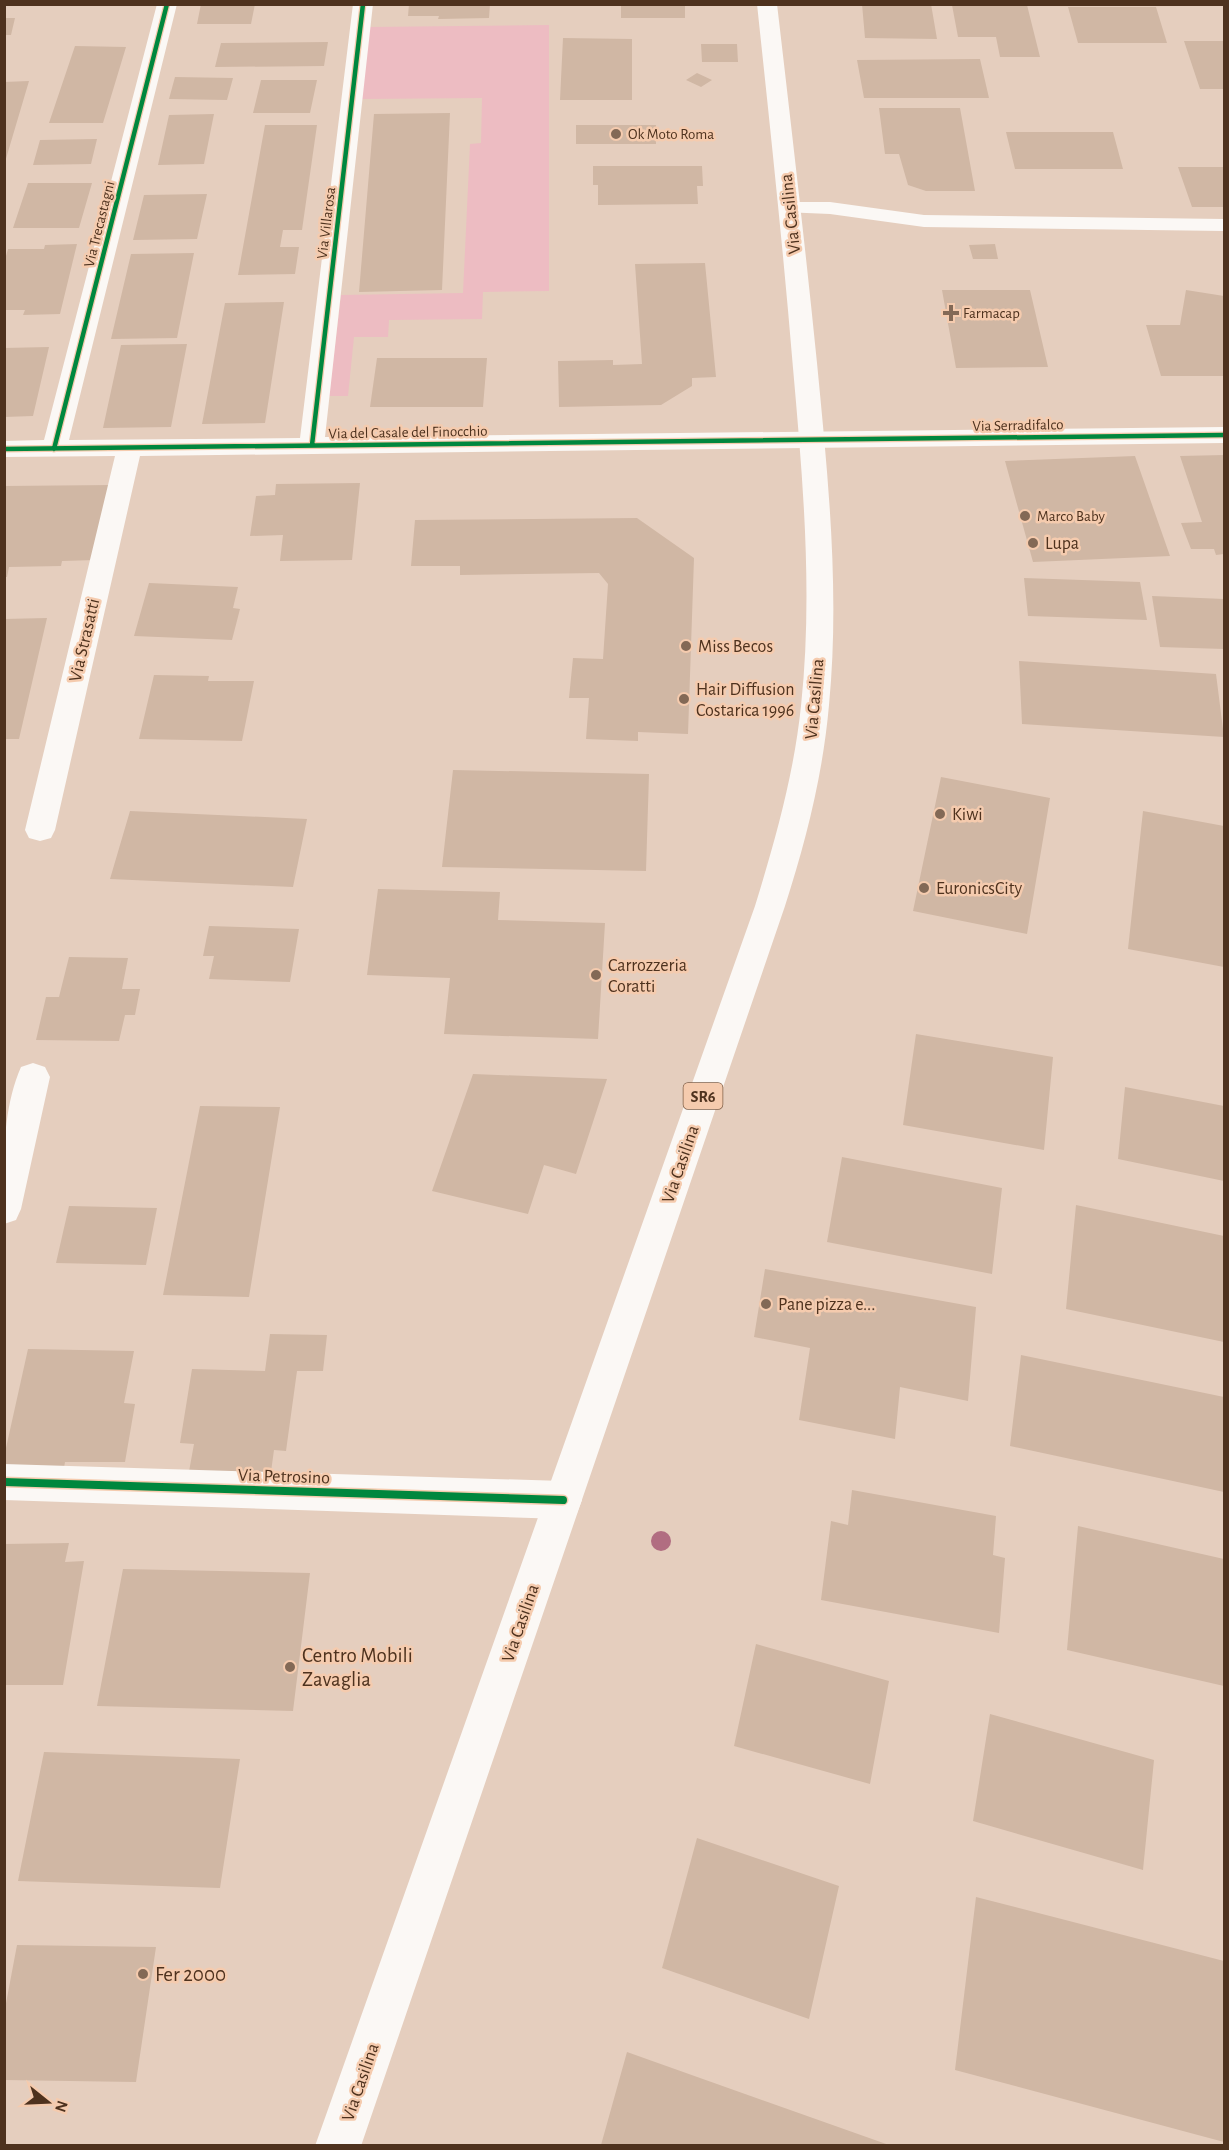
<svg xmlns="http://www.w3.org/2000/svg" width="1229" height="2150" font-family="'Alegreya Sans',sans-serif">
	<rect width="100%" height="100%" fill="#e5cebe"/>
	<path fill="#edbcc2" d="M549,25V291L483,292L482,319L389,320L388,337H354L348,396H329L341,295L463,293L470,144L481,143L482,98L360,99L368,27Z"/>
	<path fill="#d0b7a4" d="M201,4H255L251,24H197Z
		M409,4H490L489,18L438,19L439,16H408Z
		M621,4H685V18H621Z
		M862,4H931L937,39L865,38Z
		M952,5H1027L1040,57H1000L996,37H958Z
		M1068,7H1156L1167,43H1078Z
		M4,18H15L11,35H4Z
		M563,38L632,39V100H560Z
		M1184,41H1224V89H1200Z
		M328,42L324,66L215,67L221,43Z
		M701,44H737L738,62H702Z
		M75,46L126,47L103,123H49Z
		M980,59L989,98H864L857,60Z
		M697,73L712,80L701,87L686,80Z
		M175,77L233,78L227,100L169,99Z
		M261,80H317L310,113H253Z
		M29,81L5,162H4V82Z
		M879,108H960L975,191H926L908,185L899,154H885Z
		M450,113L442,290L359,292L374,114Z
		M214,114L204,164L158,165L169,115Z
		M265,125H317L302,230H283L280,247H299L295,274L238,275Z
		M576,125H656V144H576Z
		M1006,132H1113L1123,169H1015Z
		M97,139L91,164L33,165L40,140Z
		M593,166H702L703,186H697L698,204L598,205V185H593Z
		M1178,167H1224V207H1192Z
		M28,183H92L79,228H13Z
		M207,194L197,239L133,240L144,195Z
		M77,244L60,314L23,315L25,310H4V263L8,249H44L45,245Z
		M995,244L998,259H973L969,245Z
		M194,253L177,338L111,339L131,254Z
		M705,263L716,377L692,378V386L661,405L559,407L558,361L613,360V365L642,364L635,264Z
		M942,290H1030L1048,367L956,368Z
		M1186,290L1224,296V376H1161L1146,325H1180Z
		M284,302L265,423L202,424L225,303Z
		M187,344L171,427L103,428L121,345Z
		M49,347L33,416L4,417V348Z
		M377,358H487L483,407H370Z
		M1224,455V554L1216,555L1214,549H1191L1181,523L1202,522L1180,456Z
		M1135,456L1170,556L1033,562L1005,461Z
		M360,483L352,560L280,561L283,535L250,536L256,496L275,495L276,484Z
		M112,485L95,560L62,561L61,566L9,567L7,577H4V486Z
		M637,518L694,558L688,734L638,732V741L586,739L589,698H569L573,658L603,659L608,584L599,573L460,575V566H411L415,520Z
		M1024,578L1140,582L1147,620L1028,616Z
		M149,583L238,587L233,608L240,609L232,640L134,636Z
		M1152,596L1224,599V649L1160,647Z
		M47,618L19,739H4V619Z
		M1019,661L1216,674L1224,737L1022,724Z
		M154,675L209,676L208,681H254L242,741L139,739Z
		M453,770L649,774L646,871L442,867Z
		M941,777L1050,798L1027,934L913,911Z
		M130,811L307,819L293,887L110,879Z
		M1143,811L1224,826V967L1128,949Z
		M378,889L500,892L498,920L605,923L598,1039L444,1034L450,978L367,975Z
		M209,926L299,929L290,982L209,979L214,956H203Z
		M69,957L128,958L122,989H140L135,1015H125L119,1041L36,1040L46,997H59Z
		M916,1034L1053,1057L1044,1150L903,1125Z
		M473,1074L607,1079L576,1174L544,1165L528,1214L432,1191Z
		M1125,1087L1224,1106V1181L1118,1159Z
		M200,1106L280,1107L249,1297L163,1295Z
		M842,1157L1002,1188L992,1274L827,1242Z
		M1076,1205L1224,1236V1342L1066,1309Z
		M69,1206L157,1208L146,1265L56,1263Z
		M765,1269L976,1307L968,1401L900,1387L895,1439L799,1420L810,1348L754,1337Z
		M270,1334L327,1335L323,1371H297L286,1451L274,1450L270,1479L188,1477L194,1444L180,1443L192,1369L265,1371Z
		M28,1349L134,1351L124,1403L135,1404L125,1462H65L63,1473L4,1472V1457Z
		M1021,1355L1224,1397V1492L1010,1446Z
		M852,1490L996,1516L993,1555L1005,1558L999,1633L821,1600L831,1521L848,1525Z
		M1078,1526L1224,1559V1686L1067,1650Z
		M69,1543L65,1562L84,1561L63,1685H4V1544Z
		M123,1569L310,1573L293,1711L97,1706Z
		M756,1644L889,1681L870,1784L734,1746Z
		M990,1714L1154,1760L1143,1870L973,1821Z
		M44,1752L240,1759L220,1888L18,1881Z
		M697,1838L839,1886L809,2019L662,1968Z
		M976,1897L1224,1961V2142L955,2070Z
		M17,1945L156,1947L136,2082L4,2080V2014Z
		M627,2052L889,2145H601Z"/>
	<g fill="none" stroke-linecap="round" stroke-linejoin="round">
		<path fill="#fbf8f5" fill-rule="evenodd" d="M790,202H830L924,215L1224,219V231L924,227L830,214L783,212L780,208L783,204Z"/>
		<path fill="#fbf8f5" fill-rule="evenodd" d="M157,4H177L69,440L300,438L353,4H373L325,437L1224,427V443L140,456L55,830L51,838L40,841L29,838L25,830L115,456L4,457V441L44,440Z
			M33,1063L45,1067L50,1077L21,1209L16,1220L4,1224C4,1173 0,1115 21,1067Z
			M4,1464L563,1481L577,1487L582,1500L577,1513L563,1519L4,1500Z"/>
		<path fill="#fbf8f5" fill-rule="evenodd" d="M757,4H777C791,124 805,244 817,363C828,477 840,591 829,705C823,774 806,841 785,906L361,2146H315L755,906C775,841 794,774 801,706C813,594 803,481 793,368C783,247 770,126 757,4Z"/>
		<g stroke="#f5cbae" stroke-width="7">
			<path id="cycleway-far1" d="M312,445L363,4
				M4,449L1224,435
				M54,449L167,4"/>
		</g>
		<g stroke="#f5cbae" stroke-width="11">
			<path id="cycleway" d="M4,1482L563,1500"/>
		</g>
		<use href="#cycleway-far1" stroke="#00873e" stroke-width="4.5"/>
		<use href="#cycleway" stroke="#00873e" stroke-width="8"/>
	</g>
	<circle fill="#b16d81" cx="661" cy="1541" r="10"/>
	<g fill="#836956" stroke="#f5cbae" stroke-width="2">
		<circle cx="616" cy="134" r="6"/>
		<path d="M948 304h6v6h6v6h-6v6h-6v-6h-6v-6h6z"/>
		<circle cx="1025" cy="516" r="6"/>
		<circle cx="1033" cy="543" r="6"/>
		<circle cx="686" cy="646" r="6"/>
		<circle cx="684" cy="699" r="6"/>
		<circle cx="940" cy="814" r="6"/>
		<circle cx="924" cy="888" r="6"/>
		<circle cx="596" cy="975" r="6"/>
		<circle cx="766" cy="1304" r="6"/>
		<circle cx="290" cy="1667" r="6"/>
		<circle cx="143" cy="1974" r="6"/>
	</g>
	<g text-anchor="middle" stroke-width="5" stroke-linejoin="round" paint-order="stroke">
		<g font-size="15" fill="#4e321e" stroke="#f5cbae" text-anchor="start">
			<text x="628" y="139">Ok Moto Roma</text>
			<text x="963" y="318">Farmacap</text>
			<text x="1037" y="521">Marco Baby</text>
		</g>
		<g font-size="15" fill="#4e321e" stroke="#f5cbae">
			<text transform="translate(326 223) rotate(-83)" y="5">Via Villarosa</text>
			<text transform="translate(99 224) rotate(-76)" y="5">Via Trecastagni</text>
			<text transform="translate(1018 425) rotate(-1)" y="5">Via Serradifalco</text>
			<text transform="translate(408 432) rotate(-1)" y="5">Via del Casale del Finocchio</text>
		</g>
		<rect fill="#f5cbae" stroke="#806049" stroke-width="1.5" x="683.5" y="1083" width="39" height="26" rx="4.5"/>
		<g font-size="16" font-weight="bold" fill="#4e321e">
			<text x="703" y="1102">SR6</text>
		</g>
		<g font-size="18" fill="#4e321e" stroke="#f5cbae">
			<text transform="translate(790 214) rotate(-96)" y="6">Via Casilina</text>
			<text transform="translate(84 640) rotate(-77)" y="6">Via Strasatti</text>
			<text transform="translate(814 699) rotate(-85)" y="6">Via Casilina</text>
			<text transform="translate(680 1164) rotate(-71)" y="6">Via Casilina</text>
			<text transform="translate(284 1476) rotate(2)" y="6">Via Petrosino</text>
			<text transform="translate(520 1623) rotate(-71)" y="6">Via Casilina</text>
			<text transform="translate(360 2082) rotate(-71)" y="6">Via Casilina</text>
		</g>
		<g font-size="18" fill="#4e321e" stroke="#f5cbae" text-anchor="start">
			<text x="1045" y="549">Lupa</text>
			<text x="698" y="652">Miss Becos</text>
			<text x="696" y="695">Hair Diffusion<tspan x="696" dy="21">Costarica 1996</tspan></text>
			<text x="952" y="820">Kiwi</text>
			<text x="936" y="894">EuronicsCity</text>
			<text x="608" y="971">Carrozzeria<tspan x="608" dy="21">Coratti</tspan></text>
			<text x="778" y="1310">Pane pizza e...</text>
		</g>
		<g font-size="21" fill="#4e321e" stroke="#f5cbae" text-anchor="start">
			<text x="302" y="1662">Centro Mobili<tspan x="302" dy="24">Zavaglia</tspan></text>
			<text x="155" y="1981">Fer 2000</text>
		</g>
	</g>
	<rect width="1229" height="2150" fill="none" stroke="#4e321e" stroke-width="12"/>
	<g transform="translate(48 2102) rotate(108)" stroke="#f5cbae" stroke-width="4.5" paint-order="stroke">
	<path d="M0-4.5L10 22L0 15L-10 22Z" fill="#4e321e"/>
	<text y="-9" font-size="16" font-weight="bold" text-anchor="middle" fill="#4e321e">N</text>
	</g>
</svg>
